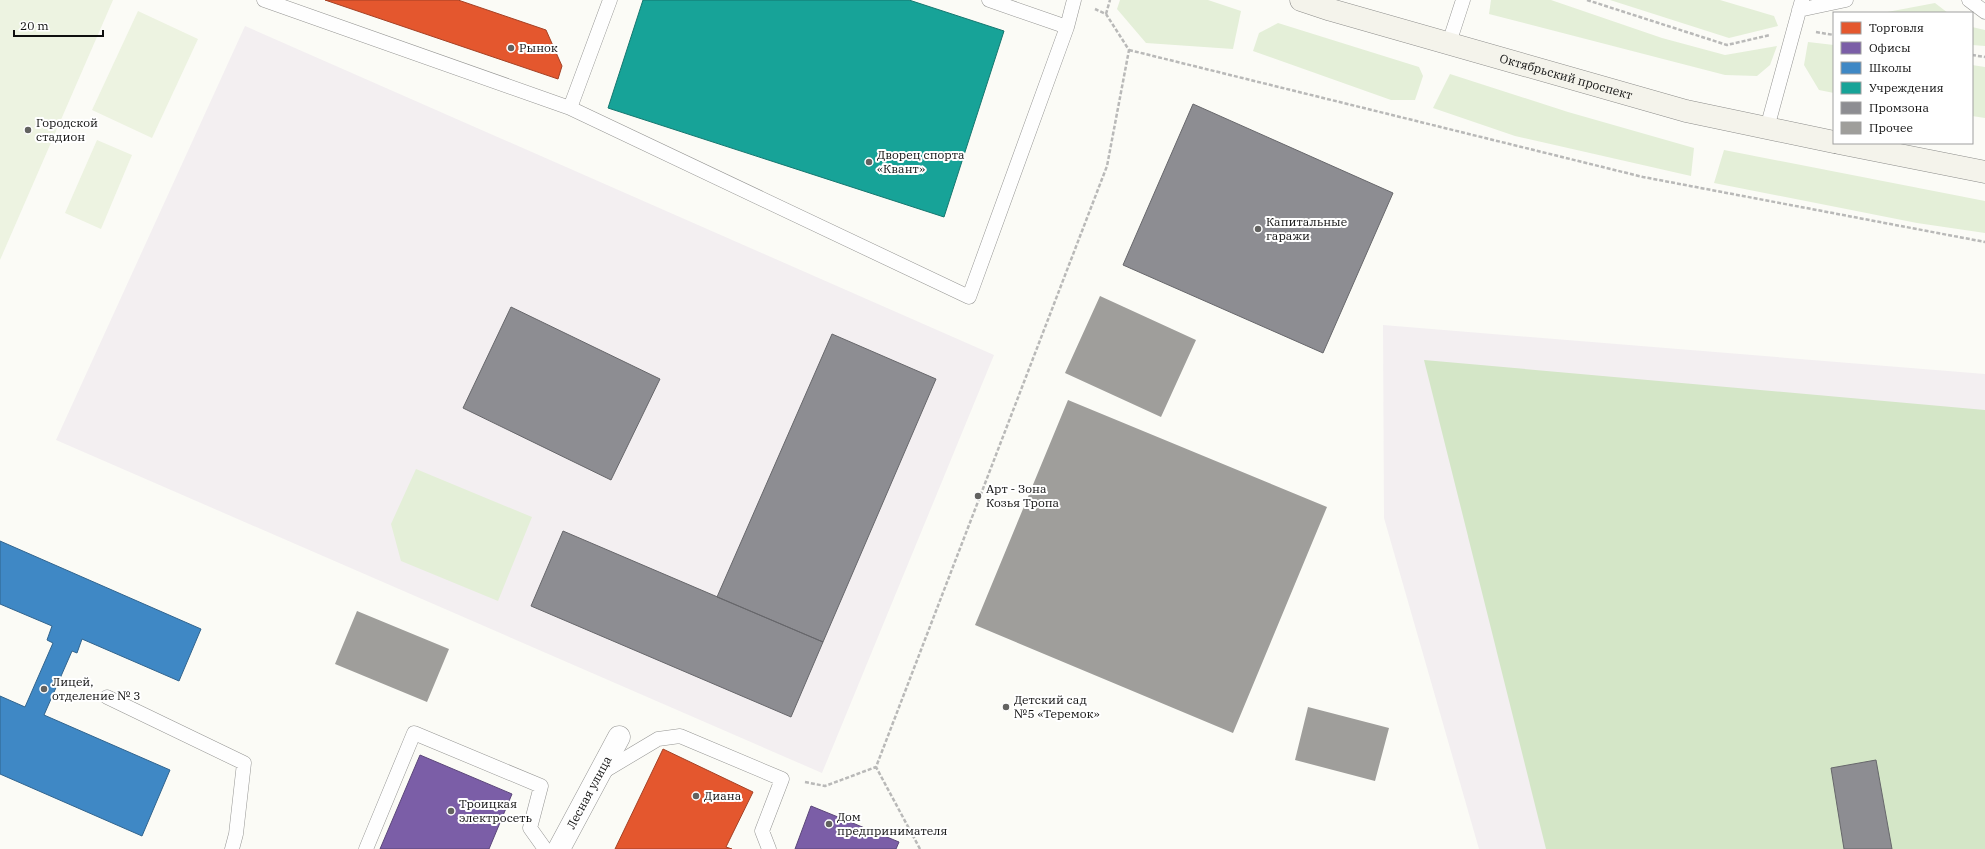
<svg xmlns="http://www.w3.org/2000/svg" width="1985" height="849" font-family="'IBM Plex Serif',serif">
	<rect width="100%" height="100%" fill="#fbfbf6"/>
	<path fill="#f3eff1" d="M245,26L994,355L822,773L56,440Z
		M1383,325L1985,374V849H1479L1384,518Z"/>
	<path fill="#e4efd8" d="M1120,0H1208L1241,11L1233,49L1146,43L1117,9Z
		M1491,0H1551L1662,38L1725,55L1777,46L1770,65L1757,76L1725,75L1489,14Z
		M1610,0H1720L1774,16L1778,26L1729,38Z
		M1935,3L1948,13H1882Z
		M1278,23L1419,67L1423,76L1415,100H1391L1253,51L1259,33Z
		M1972,27L1985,30V46L1972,45Z
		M1808,42L1834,45V93L1819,90L1804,65Z
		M1972,65L1985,67V118L1972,116Z
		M1450,74L1568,112L1694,148L1691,176L1515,136L1433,108Z
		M1724,150L1985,201V233L1917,223L1714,183Z
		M416,469L532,517L498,601L401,561L391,524Z"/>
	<path fill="#d4e6c7" d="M1424,360L1985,410V849H1546Z"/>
	<path fill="#edf3e1" d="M0,0H113L0,260Z
		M138,11L198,39L152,138L92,110Z
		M97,140L132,155L101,229L65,213Z"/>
	<path fill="#e4572e" stroke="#a44125" d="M325,0H458L546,30L562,66L558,79Z
		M663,749L753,792L726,847L732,849H615Z"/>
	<path fill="#7b5ea7" stroke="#5b4679" d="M420,755L512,794L489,849H380Z
		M811,806L899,842L896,849H795Z"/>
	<path fill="#3f88c5" stroke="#31648e" d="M0,541L201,629L179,681L82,639L77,653L72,651L44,715L170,770L142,836L0,774V696L25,707L53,643L47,640L52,626L0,604Z"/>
	<path fill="#17a398" stroke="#15776f" d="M643,0H909L1004,31L944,217L608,108Z"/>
	<path fill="#8d8d92" stroke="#67676b" d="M1193,104L1393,193L1323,353L1123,265Z
		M511,307L660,379L611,480L463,408Z
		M832,334L936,379L823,642L717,597Z
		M563,531L823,642L791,717L531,606Z
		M1876,760L1892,849H1844L1831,768Z"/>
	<path fill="#9f9e9b" d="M1100,296L1196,340L1161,417L1065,373Z
		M1068,400L1327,507L1233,733L975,625Z
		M357,611L449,649L427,702L335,664Z
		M1308,707L1389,728L1375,781L1295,760Z"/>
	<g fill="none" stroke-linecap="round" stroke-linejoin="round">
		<g stroke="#959593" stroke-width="15">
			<path id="service" d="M264,0L570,108
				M610,0L570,108L969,297L1067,27L989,0
				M1969,0L1985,12
				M1799,10L1846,0
				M1067,27L1074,0
				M1449,43L1463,0
				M1767,128L1802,0
				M107,697L244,763L236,834L232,849
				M601,773L658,739L680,736L782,779L762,831L769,849
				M366,849L414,733L541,786L530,828L545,849"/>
		</g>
		<g stroke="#959593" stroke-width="23">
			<g id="minor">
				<path id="s1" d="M559,849L619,737"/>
			</g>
		</g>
		<g stroke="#8c8c8a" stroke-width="23">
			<g id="secondary">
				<path id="s2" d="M1301,0L1331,10L1686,111L1834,142"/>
				<path d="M1839,143L1985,172"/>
			</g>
		</g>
		<path stroke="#b9b9b8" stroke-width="2.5" stroke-dasharray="4 2" stroke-linecap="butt" d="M1587,0L1727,45L1770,35
			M1106,14L1110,0
			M1816,32L1834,35
			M1129,50L1643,177L1985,242
			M1972,55L1985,57
			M805,782L825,786L876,767
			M920,849L876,767L1107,166L1129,50L1106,14L1095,9"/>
		<use href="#service" stroke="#fefefe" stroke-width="14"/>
		<use href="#minor" stroke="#fefefe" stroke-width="22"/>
		<use href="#secondary" stroke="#f4f3eb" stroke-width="22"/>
	</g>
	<g fill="#626260" stroke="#fff" stroke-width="1.5">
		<circle cx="511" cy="48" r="4"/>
		<circle cx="28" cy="130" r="4"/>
		<circle cx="869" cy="162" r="4"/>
		<circle cx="1258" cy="229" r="4"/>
		<circle cx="978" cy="496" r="4"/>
		<circle cx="44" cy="689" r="4"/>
		<circle cx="1006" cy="707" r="4"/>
		<circle cx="696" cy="796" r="4"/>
		<circle cx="451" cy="811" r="4"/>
		<circle cx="829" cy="824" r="4"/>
	</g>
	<g text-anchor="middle" stroke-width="4" stroke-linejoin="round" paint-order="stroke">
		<g font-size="12" fill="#0f0f0f" stroke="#fff" text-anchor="start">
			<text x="519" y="52">Рынок</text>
			<text x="36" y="127">Городской<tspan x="36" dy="14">стадион</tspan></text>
			<text x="877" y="159">Дворец спорта<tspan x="877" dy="14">«Квант»</tspan></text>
			<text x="1266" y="226">Капитальные<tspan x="1266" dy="14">гаражи</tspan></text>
			<text x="986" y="493">Арт - Зона<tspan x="986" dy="14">Козья Тропа</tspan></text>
			<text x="52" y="686">Лицей,<tspan x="52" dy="14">отделение № 3</tspan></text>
			<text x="1014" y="704">Детский сад<tspan x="1014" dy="14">№5 «Теремок»</tspan></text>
			<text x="704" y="800">Диана</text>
			<text x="459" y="808">Троицкая<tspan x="459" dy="14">электросеть</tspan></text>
			<text x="837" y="821">Дом<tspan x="837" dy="14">предпринимателя</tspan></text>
		</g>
		<g font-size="12" fill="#0f0f0f" stroke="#fff">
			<text dy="4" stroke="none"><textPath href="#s2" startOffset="276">Октябрьский проспект</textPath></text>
			<text dy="4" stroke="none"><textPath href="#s1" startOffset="64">Лесная улица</textPath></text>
		</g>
	</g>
	<rect x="1833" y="12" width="140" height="132" fill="#ffffff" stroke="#9f9f9f"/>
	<rect x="1841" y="22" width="20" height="12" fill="#e4572e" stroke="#9f9f9f"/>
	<text x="1869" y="32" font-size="12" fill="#0f0f0f">Торговля</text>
	<rect x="1841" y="42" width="20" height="12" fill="#7b5ea7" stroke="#9f9f9f"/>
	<text x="1869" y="52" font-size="12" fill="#0f0f0f">Офисы</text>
	<rect x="1841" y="62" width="20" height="12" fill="#3f88c5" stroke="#9f9f9f"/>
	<text x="1869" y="72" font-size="12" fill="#0f0f0f">Школы</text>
	<rect x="1841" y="82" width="20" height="12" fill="#17a398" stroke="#9f9f9f"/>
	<text x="1869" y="92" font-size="12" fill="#0f0f0f">Учреждения</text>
	<rect x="1841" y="102" width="20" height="12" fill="#8d8d92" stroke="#9f9f9f"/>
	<text x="1869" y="112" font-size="12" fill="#0f0f0f">Промзона</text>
	<rect x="1841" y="122" width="20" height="12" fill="#9f9e9b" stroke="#9f9f9f"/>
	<text x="1869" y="132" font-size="12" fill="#0f0f0f">Прочее</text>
	<path d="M14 30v6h89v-6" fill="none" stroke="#0f0f0f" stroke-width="2"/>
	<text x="20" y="30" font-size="12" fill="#0f0f0f" stroke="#ffffff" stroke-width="3" paint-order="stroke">20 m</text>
</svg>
